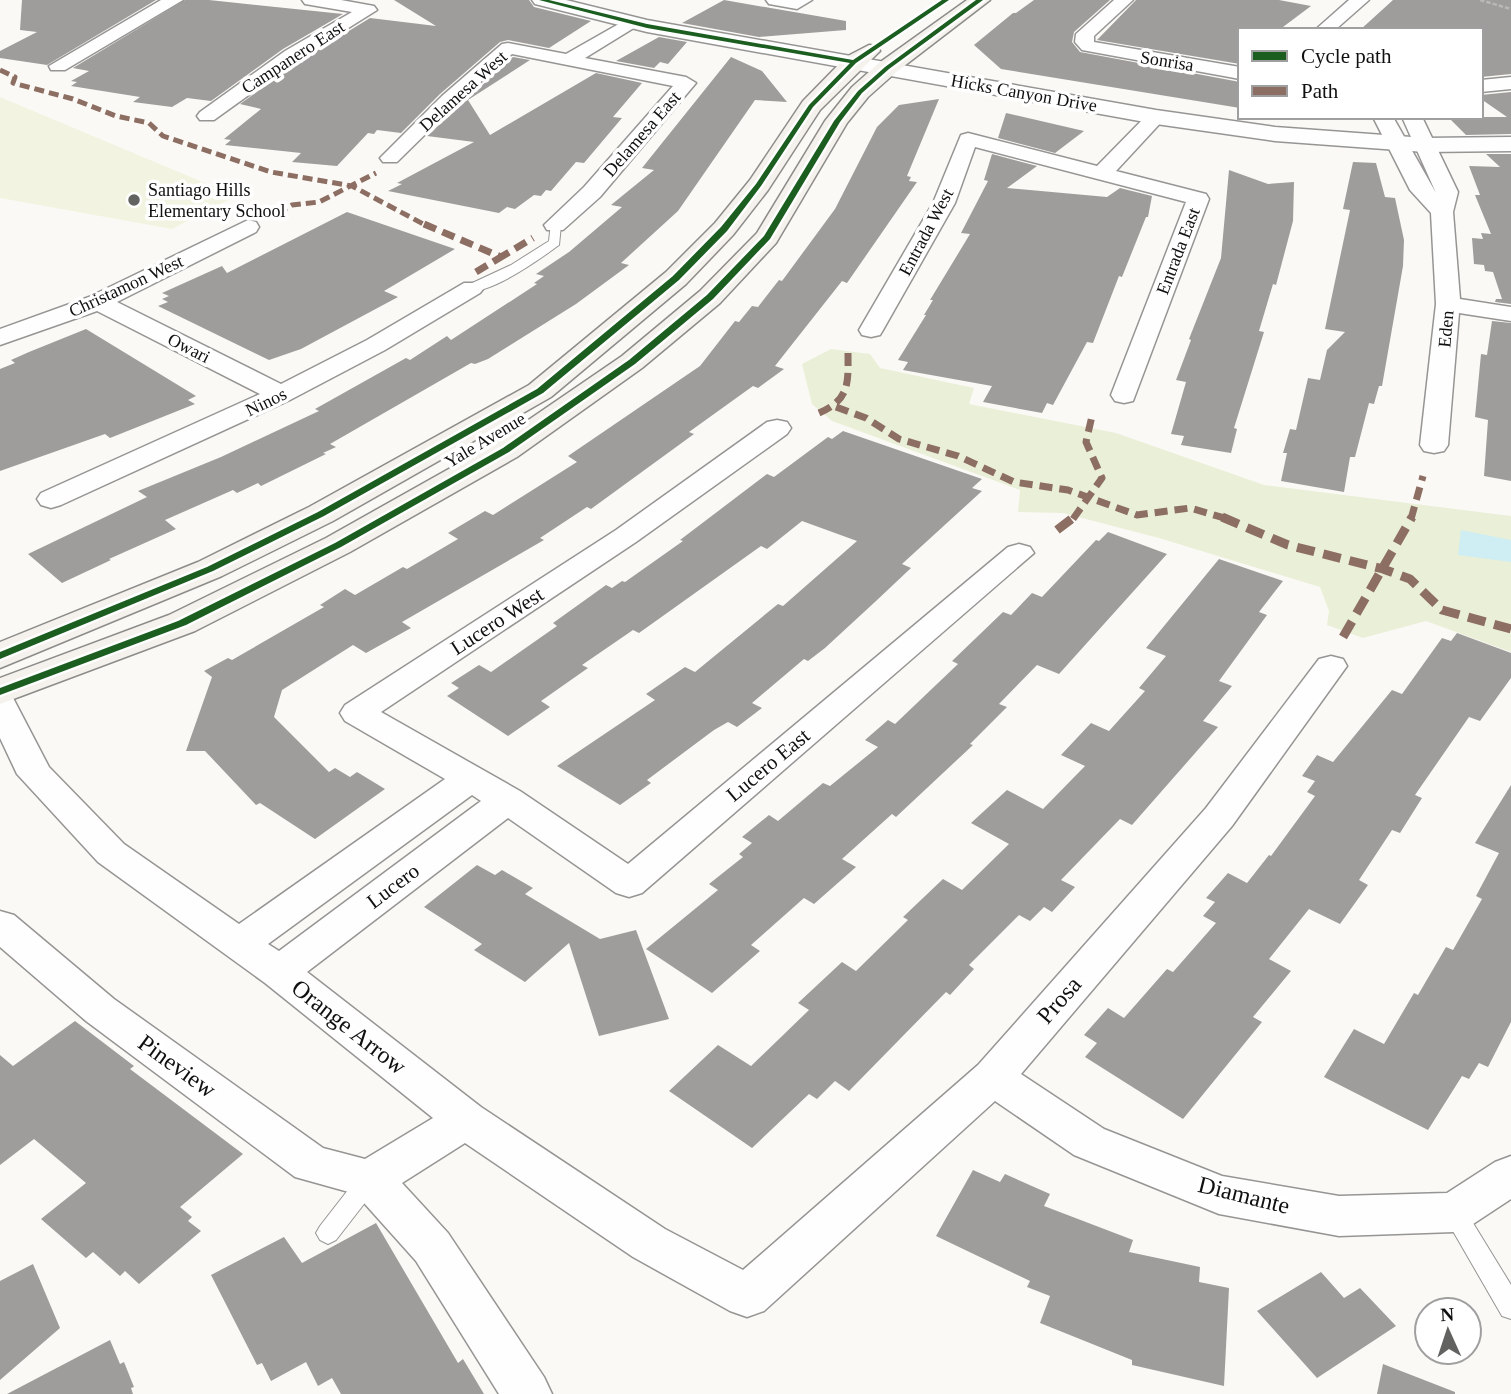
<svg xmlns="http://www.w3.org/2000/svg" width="1511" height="1394" font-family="Georgia,serif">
	<rect width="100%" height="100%" fill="#fbf9f6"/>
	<path fill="#eaefd7" d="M831,349L870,354L880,368L974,388L969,404L1116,433L1264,485L1511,516V652L1426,621L1363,638L1327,625L1329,611L1320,587L1159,538L1063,513L1018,512L1020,490L832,421L812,404L802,364Z"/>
	<path fill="#f2f4e1" d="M0,97L236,196L172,229L0,198Z"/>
	<path fill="#ceeef3" d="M1461,530L1511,540V562L1458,555Z"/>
	<path fill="#9f9d9b" d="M22,0H156L47,65L0,58V51L37,32L20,30Z
		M185,0H209L343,14L283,49L211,101L187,98L172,107L133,102L140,97L71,86L77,82L71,81L89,71L73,68Z
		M394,0H529L534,7L591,21L549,48L508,40L500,42L440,94L401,133L377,130L374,134L368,133L337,166L292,162L301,153L225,145L231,140L224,139L261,109L240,104L300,61L370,18L436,26Z
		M724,0L846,21V30L759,37L682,23Z
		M1034,0H1110L1074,32L1072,42L1080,52L1240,82V108L1001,69L974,45L1013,13H1016Z
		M1136,0H1279L1311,6L1279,30H1240V64L1097,40Z
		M1393,0H1511V74L1481,77V30H1360Z
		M659,37L687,42L668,64L660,62L654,68L616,61Z
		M513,57L530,60L468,100L490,135L596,73L642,83L613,117L622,118L584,163L576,162L551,191L546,190L541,196L534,195L515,209L507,207L499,213L388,191L402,184L397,183L474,142L427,136Z
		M731,57L762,71L787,102L755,100L678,211L621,263L629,265L576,304L488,359L475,364L471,363L330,444L336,447L323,453L326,454L261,486L258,483L237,493L233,490L165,520L176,529L109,559L111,560L62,583L28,554L147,497L138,491L221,457L319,411L315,409L406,358L410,360L447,336L451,340L537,284L534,283L544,276L536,274L569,252L622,207L611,205L654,170L642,168Z
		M1511,92V134L1466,135L1448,117H1507L1481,99V95Z
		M939,99L907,176L911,177L909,181L917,182L847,283L842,281L775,366L784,369L758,388L753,386L689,432L694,434L591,509L587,507L540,538L544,540L402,622L411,628L366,653L353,645L282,690L274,717L329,772L335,768L350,777L357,772L385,789L315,839L260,803L256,805L205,751H186L212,677L204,671L228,658L232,660L324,607L320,605L345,589L355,595L403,567L407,569L458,539L448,533L485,511L493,515L577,462L568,456L700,366L735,321L739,322L752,306L758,307L779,280L782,281L835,209L877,127L899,105Z
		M1006,113L1084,131L1055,153L998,138Z
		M992,154L1037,166L1007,188L1107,197L1120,188L1152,196L1148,217H1146L1122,277L1119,276L1093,343L1087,342L1053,405L1047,403L1042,413L983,402L992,386L903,370L908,362L898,360L926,315H924L933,300H930L970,234L961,233L988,181L984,180Z
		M1486,154H1511V304L1495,302L1496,299H1502L1493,272L1485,271L1484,265L1474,264L1472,238L1483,239L1481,233L1491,234L1475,195H1480L1469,166L1500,167Z
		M1353,162L1376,163L1385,197L1395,198L1404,240L1403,266L1382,386H1379L1374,404L1369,403L1355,457H1350L1344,492L1281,481L1287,453H1283L1290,429L1296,430L1308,378L1320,380L1327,350L1345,332L1325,329L1350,210L1343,209Z
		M1229,170L1268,184L1294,182L1293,221L1276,285L1273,284L1259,331L1264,332L1234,428L1237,429L1231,453L1181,445L1184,436L1171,434L1186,382L1176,380L1191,340L1189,339L1221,258Z
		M347,212L455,249L384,291L398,297L301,349L269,360L158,306L168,302L162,299L169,296L162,293L222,266L227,273Z
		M1492,321L1511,323V481L1484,476L1488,420L1475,417L1481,354L1487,355Z
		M86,329L196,396L188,400L195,404L110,438L105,434L0,471V369L15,363L11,360L29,352Z
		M843,431L982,479L972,488L982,491L902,564L911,568L876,601L825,648L808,661L804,659L752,703L762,708L737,727L728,722L714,730L647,780L651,783L620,805L557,766L655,700L646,694L685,667L695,672L778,604L783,606L857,541L802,521L767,549L761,546L639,633L633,630L582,665L588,668L541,701L550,707L508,736L447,696L459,688L451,683L479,665L491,672L557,626L553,623L606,585L612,588L622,581L625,582L683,541L680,540L767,474L774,477L828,437L832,439Z
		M1108,532L1167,554L1059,674L1037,665L999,704L1007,707L970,744L973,745L896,817L892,814L842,859L856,867L814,904L804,898L751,945L760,951L712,993L646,949L718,890L709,884L743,857L739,854L752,843L742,837L769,815L778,821L823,783L830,786L878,747L865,740L888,720L895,724L958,664L952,661L1003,612L1011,615L1032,593L1042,597L1096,540L1099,541Z
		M1219,559L1283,581L1259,612L1267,615L1219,681L1232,686L1203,721L1218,727L1132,825L1120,819L1061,880L1075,887L1052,912L1044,907L1030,921L1019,915L969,965L974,969L950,995L946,992L849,1091L835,1081L817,1099L809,1094L752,1148L669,1091L718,1045L751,1066L809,1010L798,1003L842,962L856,971L908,920L903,917L943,879L962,890L1009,844L971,823L1007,790L1043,809L1085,766L1061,755L1091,723L1109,731L1145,691L1139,688L1166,656L1146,648Z
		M1457,633L1511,653V678L1480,721L1469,717L1415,795L1422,798L1400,833L1392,830L1359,880L1368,885L1340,924L1309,909L1269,959L1291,971L1253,1017L1262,1022L1183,1119L1085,1057L1097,1043L1084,1035L1108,1008L1124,1018L1167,969L1173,972L1216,923L1203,916L1215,902L1206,898L1228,873L1247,883L1269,855L1271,856L1315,796L1307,792L1315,781L1302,776L1317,755L1333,762L1392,690L1402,694L1442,638L1451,641Z
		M1511,785V1022L1488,1067L1479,1063L1469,1079L1462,1076L1428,1130L1324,1077L1354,1029L1384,1044L1414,993L1418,995L1446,947L1453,950L1482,899L1476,896L1499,853L1475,843Z
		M477,865L495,875L502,870L533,888L525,894L600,939L636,930L669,1019L599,1036L569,943L525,982L474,950L482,944L424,907Z
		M75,1021L134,1066L130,1069L243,1154L180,1207L192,1217L188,1221L201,1231L139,1284L125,1271L120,1276L93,1252L86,1258L41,1219L86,1183L34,1139L0,1165V1055L13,1066Z
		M973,1170L1000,1182L1005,1174L1050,1194L1044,1206L1133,1240L1129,1252L1200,1267L1199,1282L1229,1288L1224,1386L1132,1365V1360L1040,1323L1050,1296L1027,1287L1030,1281L936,1236Z
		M376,1223L458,1363L463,1359L484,1394H341L332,1378L318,1386L306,1362L271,1381L262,1363L257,1365L211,1275L284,1237L302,1263Z
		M33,1264L60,1328L0,1380V1281Z
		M1321,1272L1344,1298L1360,1288L1396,1326L1317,1378L1257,1311Z
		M110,1340L120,1364L124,1362L134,1387L131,1388L133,1394H7Z
		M1383,1364L1455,1392V1394H1377Z"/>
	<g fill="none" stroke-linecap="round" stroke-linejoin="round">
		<g stroke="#969594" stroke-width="2">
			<path id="service" d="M551,222L561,225L559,245C540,259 491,294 468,291V285L511,265L549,241Z
				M370,1169L378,1172L382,1179L378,1186L336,1240L328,1244L320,1240L316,1233L320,1226L362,1172Z
				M1454,1202L1462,1205L1511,1285V1319L1502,1316L1446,1219L1442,1212L1446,1205Z"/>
		</g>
		<g stroke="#969594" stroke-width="3">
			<path id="minor" d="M161,0H183L65,70H51L49,66Z
				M302,0H341L374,6L377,10L299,59L214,120H200L197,116L200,112L285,51L352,12L305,4Z
				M766,0H812L797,9L769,4Z
				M1114,0H1133L1094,36V42L1240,67V79L1082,50L1075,42L1076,34Z
				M1349,0H1369L1335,30H1315Z
				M631,17L640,22L637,26L585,58L686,77L696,83L600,197L563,230H547L544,225L584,187L673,86L512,54L456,104L397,162H383L380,158L442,96L502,44L508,43L566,54Z
				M1511,77V89L1481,92V80Z
				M1156,111L1163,113L1166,117L1116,171L1206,194L1209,199L1133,401L1124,403L1115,401L1111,395L1186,202L975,147L955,203L883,330L880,335L871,337L862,335L859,330L933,203L961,135L968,133L1097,166L1149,113Z
				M1373,117H1393L1436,193L1402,117H1422L1458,192L1453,212L1460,299L1511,307V321L1459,313L1448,445L1444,451L1434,453L1424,451L1420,445L1436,304L1431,213L1410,190Z
				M248,220L256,222L259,227L256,232L117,302L281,384L367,340L464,283H480L484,288L480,293L385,350L290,400L61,505L51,508L41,505L37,499L41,493L260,394L97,311L0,345V329L89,297Z
				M777,420L787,422L791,428L787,434L636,542L381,712L520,791L628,864L1008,547L1019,544L1030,547L1034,553L642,893L629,897L616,893L508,818L307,972L481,1107L665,1229L743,1270L978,1065L1206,808L1319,659L1331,656L1343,659L1347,666L1232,826L1021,1074L1104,1129L1222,1176L1339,1196L1447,1193L1495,1162L1511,1156V1199L1470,1226L1454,1232L1339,1236L1219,1214L1074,1155L995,1101L764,1311L747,1317L730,1311L633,1257L465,1143L402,1183L448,1233L544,1377L552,1394H499L416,1261L356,1194L295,1177L86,1021L0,947V911L14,915L114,999L323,1148L365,1159L433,1118L265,983L98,862L17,774L0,738V693L12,696L49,767L124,844L239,924L445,779L345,721L340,713L345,705L616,530L767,422ZM472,795L481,801L279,951L268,944Z"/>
		</g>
		<g stroke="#969594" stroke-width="3">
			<path id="tertiary" d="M532,0H566L647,20L1156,110L1275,127L1425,138L1511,137V151L1425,152L1275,141L1156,124L647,32L535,4Z"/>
		</g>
		<g stroke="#8c8c8a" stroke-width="3">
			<path id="secondary" d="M967,0H990L895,73L868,97L847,123L776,243L720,303L642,368L517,457L350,552L195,631L0,704V678L169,615L326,538L495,443L622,356L700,291L757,233L825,121L852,87L879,63Z
				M869,45L877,46L880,51L820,110L768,190L733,235L686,284L551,397L333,521L222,576L0,668V642L198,562L309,507L529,385L666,272L715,223L750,180L803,101L846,57Z"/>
		</g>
		<path stroke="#b9b8b8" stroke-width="2.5" stroke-dasharray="4.5 2" stroke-linecap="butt" d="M1480,0L1511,9"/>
		<use href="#service" fill="#fefefe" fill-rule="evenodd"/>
		<use href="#minor" fill="#fefefe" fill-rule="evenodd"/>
		<use href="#tertiary" fill="#fefefe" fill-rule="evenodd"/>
		<use href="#secondary" fill="#f5f1ec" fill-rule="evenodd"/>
		<path stroke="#8d6e63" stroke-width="5" stroke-dasharray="10 5" stroke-linecap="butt" d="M0,70L15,77L13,83L73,99L116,116L149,123L163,136L271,172L352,186L427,226
			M278,213L292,205L319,202L376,173"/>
		<path stroke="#8d6e63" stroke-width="7" stroke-dasharray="13 7" stroke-linecap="butt" d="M424,224L501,257L533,238
			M476,272L501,257
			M836,407L866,418L899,439L958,456L1014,482L1068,490L1137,515L1190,508L1228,519
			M819,413C851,399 848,382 848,351
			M1073,519L1102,478L1086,442L1092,416
			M1411,519L1423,476"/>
		<path stroke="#8d6e63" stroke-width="9" stroke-dasharray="18 9" stroke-linecap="butt" d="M1222,517L1288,545L1383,569L1410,579L1442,610L1511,629
			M1057,530L1074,517
			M1343,637L1412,517"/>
		<g stroke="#fff" stroke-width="5">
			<path id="cycleway" d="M539,0H549L647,24L853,60L942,0H949L856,63L813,107L761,186L727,231L679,280L543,393L324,516L213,571L0,659V652L207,567L318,512L537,389L673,276L721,227L756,184L809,105L850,63L647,28Z
				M976,0H983L889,69L862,93L840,122L770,239L713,299L635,364L509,452L341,547L186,625L0,695V688L178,621L335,543L503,448L629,360L707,295L764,236L834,121L858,91L885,67Z"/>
		</g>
		<use href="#cycleway" fill="#1b5e20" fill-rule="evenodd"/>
	</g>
	<circle fill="#626260" stroke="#fff" stroke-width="2.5" cx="134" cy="200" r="7"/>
	<g text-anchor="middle" stroke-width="7" stroke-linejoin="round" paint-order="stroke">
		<g font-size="18" fill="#101010" stroke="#fff">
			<text transform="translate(293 57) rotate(-33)" y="6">Campanero East</text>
			<text transform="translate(1167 61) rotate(9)" y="6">Sonrisa</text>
			<text transform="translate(463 91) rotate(-42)" y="6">Delamesa West</text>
			<text transform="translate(1024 93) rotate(10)" y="6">Hicks Canyon Drive</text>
			<text transform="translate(642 134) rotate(-49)" y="6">Delamesa East</text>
			<text transform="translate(926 232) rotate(-62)" y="6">Entrada West</text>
			<text transform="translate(1178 251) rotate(-69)" y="6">Entrada East</text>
			<text transform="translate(126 286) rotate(-25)" y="6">Christamon West</text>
			<text transform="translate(1446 329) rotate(-85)" y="6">Eden</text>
			<text transform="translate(189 348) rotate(27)" y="6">Owari</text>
			<text transform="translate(266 402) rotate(-26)" y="6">Ninos</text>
			<text transform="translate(485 440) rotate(-31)" y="6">Yale Avenue</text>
		</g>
		<g font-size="18" fill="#101010" stroke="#fff" text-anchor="start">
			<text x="148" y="196">Santiago Hills<tspan x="148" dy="21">Elementary School</tspan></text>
		</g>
		<g font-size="21" fill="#101010" stroke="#fff">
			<text transform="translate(497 621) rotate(-33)" y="7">Lucero West</text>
			<text transform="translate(768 765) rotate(-40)" y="7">Lucero East</text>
			<text transform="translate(393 886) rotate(-37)" y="7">Lucero</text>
		</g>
		<g font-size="24" fill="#101010" stroke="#fff">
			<text transform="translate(1059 1000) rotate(-49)" y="8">Prosa</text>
			<text transform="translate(349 1027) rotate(38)" y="8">Orange Arrow</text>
			<text transform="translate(177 1066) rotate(36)" y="8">Pineview</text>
			<text transform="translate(1244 1195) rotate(14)" y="8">Diamante</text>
		</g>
	</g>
	<rect x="1238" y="28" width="245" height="91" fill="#ffffff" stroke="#9f9f9f" stroke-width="2"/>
	<rect x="1252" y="51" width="35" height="10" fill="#1b5e20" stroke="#9f9f9f" stroke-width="2"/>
	<text x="1301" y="63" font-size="21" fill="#101010">Cycle path</text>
	<rect x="1252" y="86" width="35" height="10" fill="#8d6e63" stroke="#9f9f9f" stroke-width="2"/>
	<text x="1301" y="98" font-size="21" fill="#101010">Path</text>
	<g transform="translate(1448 1331) rotate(357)"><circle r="33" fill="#ffffff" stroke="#9f9f9f" stroke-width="2"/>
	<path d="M0-5L12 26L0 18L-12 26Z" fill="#626260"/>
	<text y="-10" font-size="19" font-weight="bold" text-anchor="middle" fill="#101010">N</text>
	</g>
</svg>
